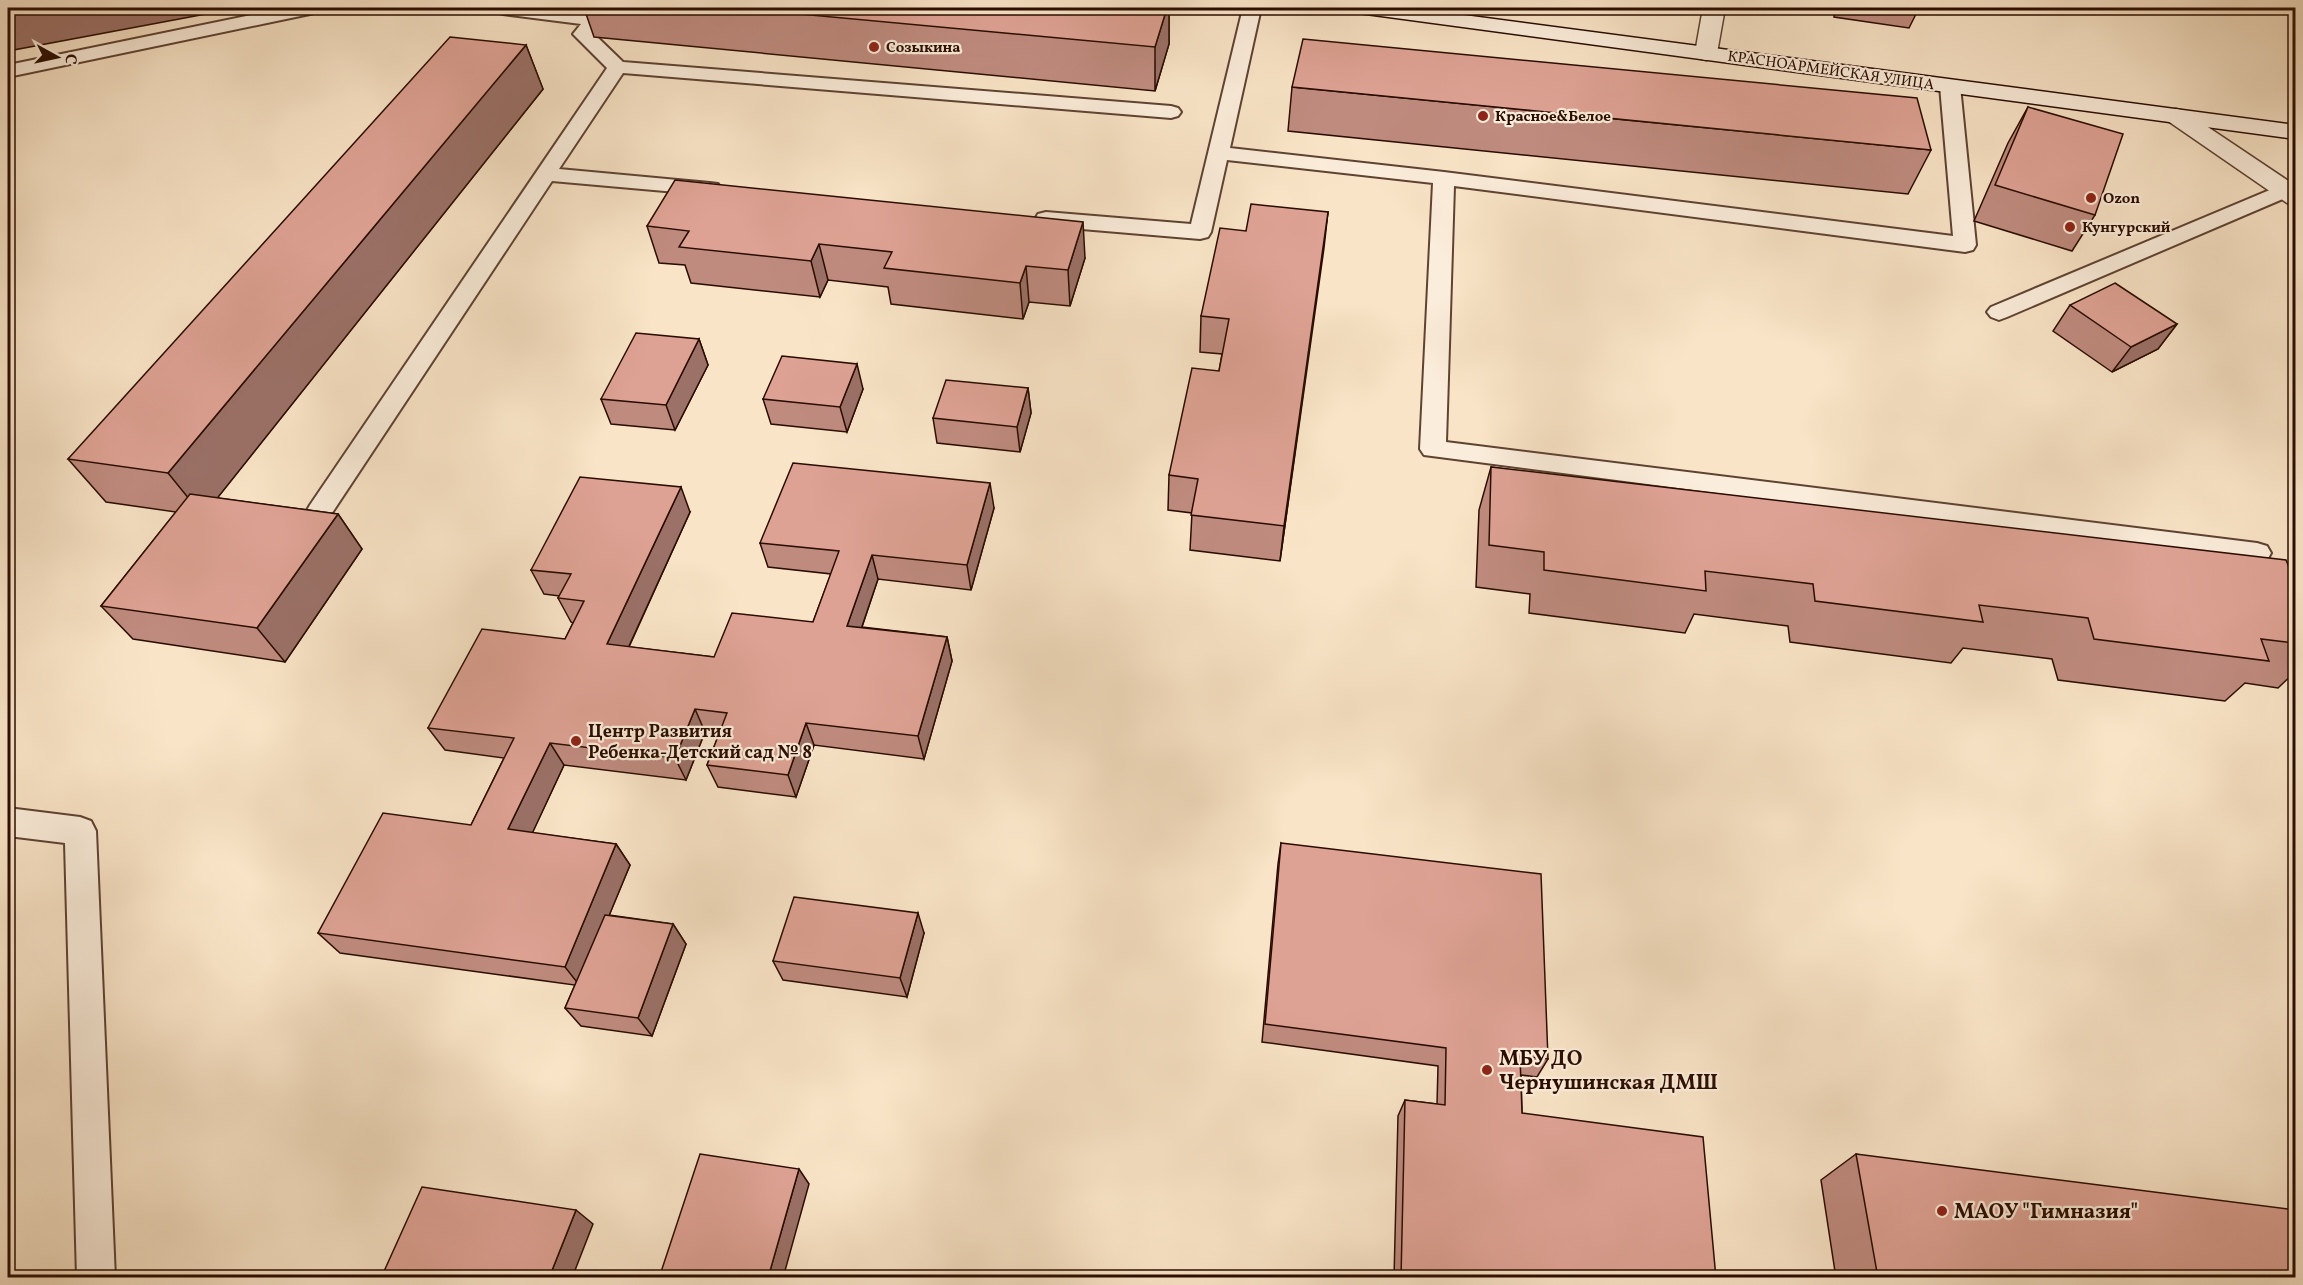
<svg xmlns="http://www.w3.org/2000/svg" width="2303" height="1285" font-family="Vollkorn,serif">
	<rect width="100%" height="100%" fill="#f9e4c7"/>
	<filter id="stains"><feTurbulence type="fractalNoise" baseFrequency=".00333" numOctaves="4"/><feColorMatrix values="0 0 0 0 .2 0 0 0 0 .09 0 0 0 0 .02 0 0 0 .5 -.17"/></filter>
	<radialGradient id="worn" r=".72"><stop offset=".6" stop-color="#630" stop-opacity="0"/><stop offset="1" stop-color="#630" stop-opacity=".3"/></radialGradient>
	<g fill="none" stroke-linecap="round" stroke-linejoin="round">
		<g stroke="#5e4232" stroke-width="4">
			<path id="lane" d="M285,8H319L317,12L310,14L8,77V65Z
				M494,8H542L589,14L594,8H610L593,33L623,62L1171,106L1178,108L1181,112L1178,116L1171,118L623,73L559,169L710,183L718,184L721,189L718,194L710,195L552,181L328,519L319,522L310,519L306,512L310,505L607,68L573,34L581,24L503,14L496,12Z
				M1243,8H1261L1230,148L1444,172L1953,236L1940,86L1943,82H1957L1960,86L1976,245L1973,250L1965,252L1454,186L1446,442L2257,543L2267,546L2271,553L2267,560L2257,563L1424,455L1420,449L1433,183L1227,160L1211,232L1208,237L1200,239L1046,226L1038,224L1035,219L1038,214L1046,212L1191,224Z
				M2284,184L2292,185L2295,190L2292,195L2007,317L1999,320L1991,317L1987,312L1991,307Z
				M8,808L80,817L91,821L96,831L115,1278H77L65,843L8,836Z"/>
		</g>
		<g stroke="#5e4232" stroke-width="3">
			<path id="street" d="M1703,8H1725L1717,53L1714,58L1706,60L1698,58L1695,53Z
				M2176,109L2184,111L2296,186V205L2287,203L2168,121L2164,116L2168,111Z"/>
		</g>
		<g stroke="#2a0c00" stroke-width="3">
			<path id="secondary" d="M1355,8H1411L2296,125V139L1366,14L1358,13Z"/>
		</g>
		<use href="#lane" fill="#fbeddb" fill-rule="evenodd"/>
		<use href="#street" fill="#fbeddb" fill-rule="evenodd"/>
		<use href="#secondary" fill="#fbeddb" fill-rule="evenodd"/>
	</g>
	<path fill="#bf8b7f" stroke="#2a0c00" stroke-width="1.5" d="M584,8H1169V44L1155,91L594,37Z
		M1834,8H1919L1909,28L1834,17Z
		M526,45L543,89L217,498L338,514L362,549L285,662L133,639L101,606L176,512L106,502L68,459Z
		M1292,87L1931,150L1908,194L1288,131Z
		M2028,107L2095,215L2072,251L1974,221L2008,143Z
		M1328,212L1280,561L1190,550L1192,513L1168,510L1169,475L1219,371L1222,354L1200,352L1201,316L1246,231Z
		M647,226L1085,258L1070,306L1029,302L1023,319L891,304L888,287L828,280L820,297L691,283L685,265L659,263Z
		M2070,305L2177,324L2158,349L2112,372L2053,331Z
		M699,339L708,365L675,430L611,424L601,399Z
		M1028,388L1031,413L1020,452L937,443L933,418Z
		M863,389L847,432L771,424L763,399Z
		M1491,467L2295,582V672L2278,688L2245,683L2225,701L2058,680L2052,659L1963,648L1951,663L1790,642L1788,626L1694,614L1685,633L1529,613L1530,594L1476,587L1479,510Z
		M994,508L971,590L878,579L862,627L947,637L952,661L924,759L814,745L796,797L718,787L707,765L719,734L705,732L686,780L564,765L532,833L616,844L630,865L609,915L673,924L686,944L652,1036L581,1026L565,1008L575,985L340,953L318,933L471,825L504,758L445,750L428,728L565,639L573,623L571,622L558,598L560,596L544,594L531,570L690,512L629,647L714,657L813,622L831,574L768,567L760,543Z
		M1281,843L1548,1059L1537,1077L1521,1075L1522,1113L1716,1278H1394L1398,1116L1405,1100L1437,1104L1438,1066L1262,1042L1278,864Z
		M924,933L907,997L783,980L773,961Z
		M1856,1154L2295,1278H1836L1821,1180Z"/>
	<path fill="#9b7168" stroke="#2a0c00" stroke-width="1.5" d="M8,8H238L8,51Z
		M1167,8H1169V44L1155,91V47Z
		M526,45L543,89L203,516L168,473Z
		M1328,212L1324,248L1280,561L1284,526Z
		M1083,222L1085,258L1070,306L1068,270Z
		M819,244L828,280L820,297L811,261Z
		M1026,266L1029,302L1023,319L1020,283Z
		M2177,324L2158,349L2112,372L2131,347Z
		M699,339L708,365L675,430L666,405Z
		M857,364L863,389L847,432L840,407Z
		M1028,388L1031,413L1020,452L1017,427Z
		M990,483L994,508L971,590L967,565Z
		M681,487L690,512L619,668L607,644Z
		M338,514L362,549L285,662L257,628Z
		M872,555L878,579L854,650L847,626Z
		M947,637L952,661L924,759L918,736Z
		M695,709L705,732L686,780L675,758Z
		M806,723L814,745L796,797L788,775Z
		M550,743L564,765L524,851L508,829Z
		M616,844L630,865L580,986L565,967Z
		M918,913L924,933L907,997L900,978Z
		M673,924L686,944L652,1036L638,1018Z
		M799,1169L809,1184L783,1278H768Z
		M576,1210L593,1224L572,1278H549Z"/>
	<path fill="#dea294" stroke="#2a0c00" stroke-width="1.5" d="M735,8H1167L1155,47Z
		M450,37L526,45L168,473L68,459Z
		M1303,39L1917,98L1931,150L1292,87Z
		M2028,107L2123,134L2095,215L1995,185Z
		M675,180L1083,222L1068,270L1026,266L1020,283L884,268L892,252L819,244L811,261L679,247L689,231L647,226Z
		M1251,204L1328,212L1284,526L1191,515L1198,479L1169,475L1192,368L1219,371L1229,319L1201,316L1220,228L1246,231Z
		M2115,283L2177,324L2131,347L2070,305Z
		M636,333L699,339L666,405L601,399Z
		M782,356L857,364L840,407L763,399Z
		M946,380L1028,388L1017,427L933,418Z
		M793,463L990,483L967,565L872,555L847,626L947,637L918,736L806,723L788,775L707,765L727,713L695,709L675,758L550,743L508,829L616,844L565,967L318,933L383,813L471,825L514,738L428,728L482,629L565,639L584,601L558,598L571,574L531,570L580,477L681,487L607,644L714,657L732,613L813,622L839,551L760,543Z
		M1491,467L2286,560L2295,582V643L2261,639L2269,661L2094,639L2088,618L1979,605L1983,622L1815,601L1813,584L1705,571L1706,591L1544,570V552L1489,545Z
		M190,494L338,514L257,628L101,606Z
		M1281,843L1541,874L1548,1059L1520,1056L1522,1113L1703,1137L1716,1278H1401L1405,1100L1445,1105L1446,1048L1265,1024Z
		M794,897L918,913L900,978L773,961Z
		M605,915L673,924L638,1018L565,1008Z
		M700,1154L799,1169L768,1278H659Z
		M1856,1154L2295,1210V1278H1878Z
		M422,1187L576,1210L549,1278H381Z"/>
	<g fill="#8f2418" stroke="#fbeddb" stroke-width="2">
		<circle cx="874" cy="47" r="6"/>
		<circle cx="1483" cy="116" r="6"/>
		<circle cx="2091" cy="198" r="6"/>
		<circle cx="2070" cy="227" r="6"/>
		<circle cx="576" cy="741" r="6"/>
		<circle cx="1487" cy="1070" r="6"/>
		<circle cx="1942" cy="1211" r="6"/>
	</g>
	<g text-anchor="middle" stroke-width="4.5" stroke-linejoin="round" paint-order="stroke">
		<g font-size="15" font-weight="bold" fill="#2a0c00" stroke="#fbeddb" text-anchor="start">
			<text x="886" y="52">Созыкина</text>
			<text x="1495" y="121">Красное&amp;Белое</text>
			<text x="2103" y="203">Ozon</text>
			<text x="2082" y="232">Кунгурский</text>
		</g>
		<g font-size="15" fill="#2a0c00" stroke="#fbeddb">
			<text transform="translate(1831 70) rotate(8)" y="5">КРАСНОАРМЕЙСКАЯ УЛИЦА</text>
		</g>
		<g font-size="18" font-weight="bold" fill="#2a0c00" stroke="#fbeddb" text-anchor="start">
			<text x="588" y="737">Центр Развития<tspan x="588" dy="21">Ребенка-Детский сад № 8</tspan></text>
		</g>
		<g font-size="21" font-weight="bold" fill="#2a0c00" stroke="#fbeddb" text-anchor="start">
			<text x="1499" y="1065">МБУ ДО<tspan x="1499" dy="24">Чернушинская ДМШ</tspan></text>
			<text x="1954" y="1218">МАОУ "Гимназия"</text>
		</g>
	</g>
	<rect width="2303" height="1285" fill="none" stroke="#f9e4c7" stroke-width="30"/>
	<rect x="9" y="9" width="2285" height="1267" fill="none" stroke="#2a0c00" stroke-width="3"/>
	<rect x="15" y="15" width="2273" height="1255" fill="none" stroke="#2a0c00" stroke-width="1.5"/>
	<g transform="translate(57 57) rotate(98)" stroke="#fbeddb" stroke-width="4.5" paint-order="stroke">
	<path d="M0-4.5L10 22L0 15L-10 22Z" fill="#2a0c00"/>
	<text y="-9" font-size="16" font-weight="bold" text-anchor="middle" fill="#2a0c00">С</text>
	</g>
	<rect width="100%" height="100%" filter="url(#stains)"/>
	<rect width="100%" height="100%" fill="url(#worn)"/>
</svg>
